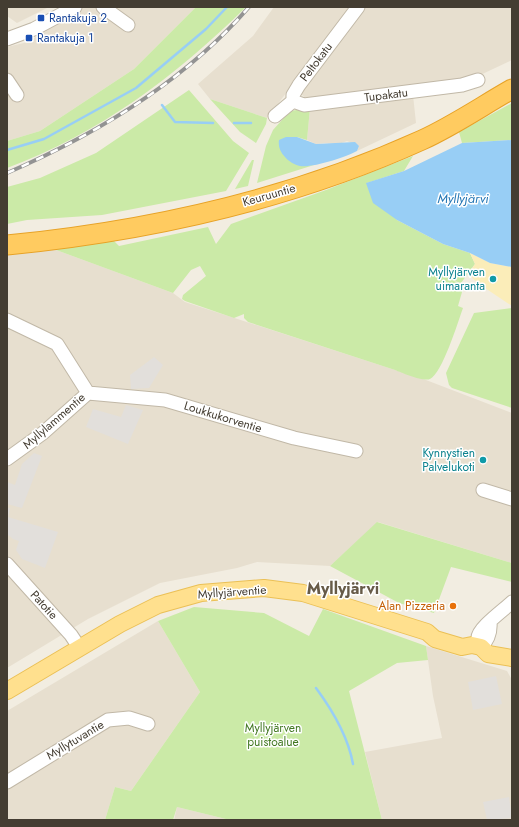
<svg xmlns="http://www.w3.org/2000/svg" width="519" height="827" font-family="Jost,sans-serif">
	<rect width="100%" height="100%" fill="#f2ede1"/>
	<path fill="#e7dfcf" d="M7,7H49L17,23L7,16Z
		M81,7H196L134,69L40,131L7,141V47L28,42Z
		M274,7H352L267,118L210,99L198,84L253,36Z
		M363,7H512V60L476,77L308,100L301,94L302,86Z
		M413,95L416,123L357,151L359,146L347,141L339,144L325,143L316,144L307,140L310,108Z
		M48,247L173,293L185,302L426,380L512,413V563L378,522L330,566L257,562L237,568L160,583L88,619L7,668V251Z
		M158,621L200,692L131,791L115,787L105,820H7V711Z
		M426,646L507,671L512,680V820H382L365,752L442,738L433,696Z
		M177,807L230,820H174Z"/>
	<path fill="#cbeaa7" d="M196,7H246C175,77 100,133 7,168V141L40,131L134,69Z
		M189,90L233,141L249,153L226,191L102,215L27,220L7,224V187L40,178L96,153Z
		M210,99L267,118L266,124L256,143L240,132Z
		M512,103V140L462,143L459,132Z
		M310,108L307,140L297,137L300,166L314,165L257,183L266,146L273,130L290,111Z
		M413,156L404,171L367,183L397,220L443,244L470,253L475,264L461,283L449,279L464,285L458,306L463,308C458,322 442,374 430,379C424,382 402,373 395,370C346,354 297,338 248,322L244,318V314L234,318L185,301L182,299L183,295L206,276L200,266L191,270L173,293L48,247L111,238L119,246L208,227L216,244L231,224L326,190Z
		M252,160H254L248,186L235,189Z
		M512,308V408L452,388L449,385L446,373L474,313Z
		M377,522L512,563V582L451,567L434,613L399,603L330,566Z
		M194,607L264,613L309,636L323,609L426,646L428,660L397,663L349,691L382,820H230L177,807L173,820H105L115,787L131,791L200,692L158,621Z"/>
	<path fill="#fbedb9" d="M470,253L490,263L512,267V306L479,284L468,274L475,264Z"/>
	<path fill="#e2dfdb" d="M154,357L163,365L149,388L131,389L130,375Z
		M126,405L143,410L128,444L86,427L93,409L121,417Z
		M34,453L42,456L22,508L7,504V482L15,485L22,464Z
		M7,508H10L8,517L58,532L45,568L22,559L16,550L19,541L13,539L7,534Z
		M496,676L502,704L473,710L468,682Z
		M509,797L512,818L487,820L483,802Z"/>
	<path fill="#98cef5" d="M286,137H297L316,144L355,142L359,146L357,151C346,157 313,168 300,166C295,165 288,161 285,157C280,152 278,146 279,140Z
		M512,140V267L490,263L470,253L443,244L397,220L373,203L366,183L404,171L462,143Z"/>
	<g fill="none" stroke-linecap="round" stroke-linejoin="round">
		<path stroke="#98cef5" stroke-width="2.5" d="M162,105L175,122L213,123
			M234,123H251
			M7,150L44,139L136,88L206,29L227,7
			M316,688C333,711 348,736 353,764"/>
		<g stroke="#c1b8a7" stroke-width="15">
			<path id="minor" d="M103,7L128,25
				M7,39L34,29L75,7
				M7,80L17,95
				M293,101L304,105L462,85L478,80
				M275,116L293,101V95L299,85L358,7
				M7,320L57,344L88,393
				M88,393L165,400L294,438L356,451
				M7,459L43,433L88,393
				M483,490L512,499
				M7,564L71,635L79,647
				M490,622C491,633 488,640 481,647C480,645 478,641 478,638C477,629 505,609 512,602
				M7,782L108,720L129,718L148,724"/>
		</g>
		<g stroke="#ebc056" stroke-width="18">
			<path id="major" d="M7,691L120,624L158,605L201,593L264,588L303,593L427,632L435,639L462,647L472,645L481,647L488,654L512,658"/>
		</g>
		<g stroke="#e7a226" stroke-width="21">
			<path id="highway" d="M7,245C149,231 292,199 422,140C453,126 482,106 512,89"/>
		</g>
		<use href="#minor" stroke="#fff" stroke-width="13"/>
		<use href="#major" stroke="#ffe08e" stroke-width="16"/>
		<use href="#highway" stroke="#ffcb60" stroke-width="19"/>
		<g stroke="#939393" stroke-width="4">
			<path id="rail" d="M7,173C97,134 184,82 249,7"/>
		</g>
		<use href="#rail" stroke="#fff" stroke-width="2.5" stroke-dasharray="8" stroke-linecap="butt"/>
	</g>
	<g fill="#1a4fb4" stroke="#fff" stroke-width="1.5">
		<rect x="37" y="14" width="8" height="8" rx="2"/>
		<rect x="25" y="34" width="8" height="8" rx="2"/>
	</g>
	<g fill="#0f9aa8" stroke="#fff" stroke-width="1.5">
		<circle cx="493" cy="279" r="4"/>
		<circle cx="483" cy="460" r="4"/>
	</g>
	<circle fill="#e8710a" stroke="#fff" stroke-width="1.5" cx="453" cy="606" r="4"/>
	<g text-anchor="middle" stroke-width="3" stroke-linejoin="round" paint-order="stroke">
		<g font-size="12" fill="#164399" stroke="#fff" text-anchor="start">
			<text x="49" y="22">Rantakuja 2</text>
			<text x="37" y="42">Rantakuja 1</text>
		</g>
		<g font-size="12" fill="#443d32" stroke="#fff">
			<text transform="translate(316 62) rotate(-53)" y="4">Peltokatu</text>
			<text transform="translate(386 95) rotate(-7)" y="4">Tupakatu</text>
			<text transform="translate(269 195) rotate(-16)" y="4">Keuruuntie</text>
			<text transform="translate(223 417) rotate(17)" y="4">Loukkukorventie</text>
			<text transform="translate(54 421) rotate(-41)" y="4">Myllylammentie</text>
			<text transform="translate(232 592) rotate(-4)" y="4">Myllyjärventie</text>
			<text transform="translate(44 605) rotate(48)" y="4">Patotie</text>
			<text transform="translate(75 740) rotate(-31)" y="4">Myllytuvantie</text>
		</g>
		<g font-size="12" fill="#0d838f" stroke="#fff" text-anchor="end">
			<text x="485" y="276">Myllyjärven<tspan x="485" dy="14">uimaranta</tspan></text>
			<text x="475" y="457">Kynnystien<tspan x="475" dy="14">Palvelukoti</tspan></text>
		</g>
		<g font-size="12" fill="#c56008" stroke="#fff" text-anchor="end">
			<text x="445" y="610">Alan Pizzeria</text>
		</g>
		<g font-size="12" fill="#427822" stroke="#fff">
			<text x="273" y="732">Myllyjärven<tspan x="273" dy="14">puistoalue</tspan></text>
		</g>
		<g font-size="13" font-style="italic" fill="#2577b5" stroke="#fff">
			<text x="463" y="203">Myllyjärvi</text>
		</g>
		<g font-size="16" font-weight="bold" fill="#675b48" stroke="#fff">
			<text x="343" y="594">Myllyjärvi</text>
		</g>
	</g>
	<rect width="519" height="827" fill="none" stroke="#443d32" stroke-width="16"/>
</svg>
